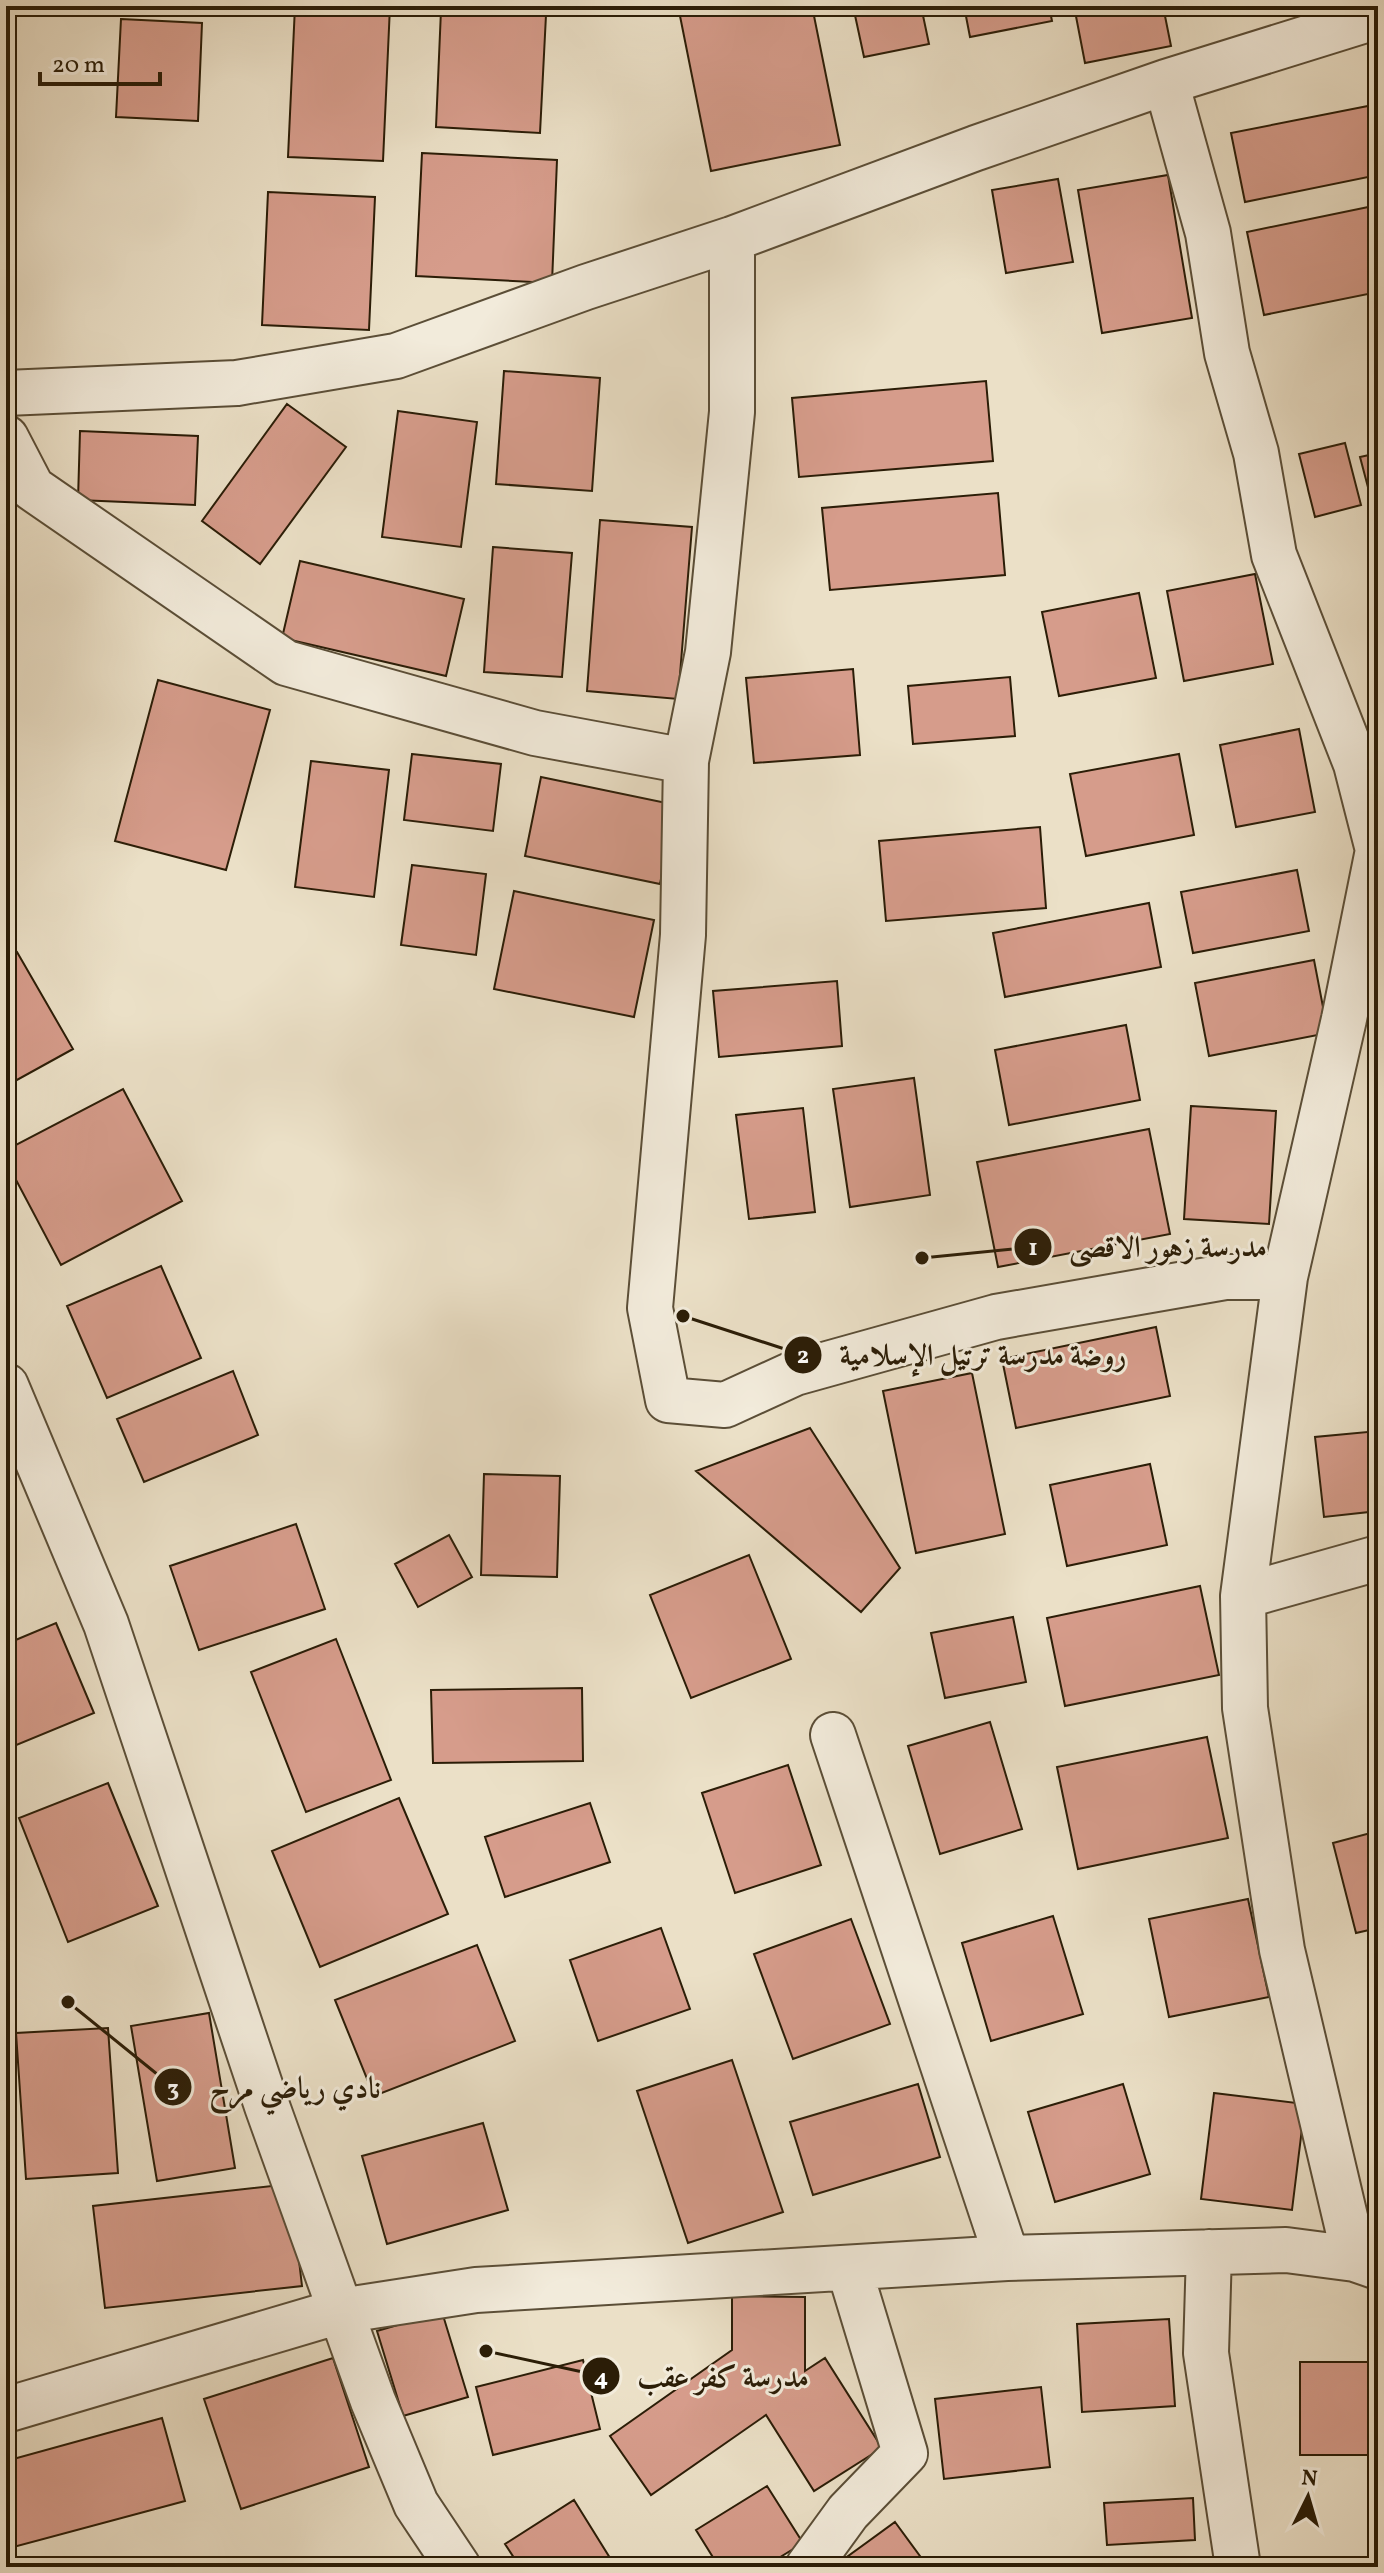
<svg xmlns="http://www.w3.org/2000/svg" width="1384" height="2573" font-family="Vollkorn,Amiri,serif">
	<rect width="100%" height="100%" fill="#ebe0c7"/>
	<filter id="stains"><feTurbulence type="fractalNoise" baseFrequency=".0025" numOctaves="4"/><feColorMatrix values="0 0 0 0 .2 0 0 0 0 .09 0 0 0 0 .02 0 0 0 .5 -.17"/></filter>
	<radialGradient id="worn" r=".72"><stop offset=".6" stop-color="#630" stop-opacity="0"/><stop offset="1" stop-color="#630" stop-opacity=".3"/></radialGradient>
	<path fill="#d69c8b" stroke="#2b1d07" stroke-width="2" d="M295,6H390L383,161L288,157Z
		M678,6H812L840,145L711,171Z
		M853,6H921L929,44L864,57Z
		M964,6H1049L1052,21L970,37Z
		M1074,6H1163L1171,46L1085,63Z
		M441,10L546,15L540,133L436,127Z
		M121,19L202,23L198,121L116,117Z
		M1378,104V175L1245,202L1231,133Z
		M422,153L557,160L552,283L416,276Z
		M1168,175L1192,318L1102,333L1078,190Z
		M1058,179L1073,262L1006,273L992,190Z
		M268,192L375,197L369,330L262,325Z
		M1378,205V292L1264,315L1247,232Z
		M504,371L600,378L592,491L496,484Z
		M986,381L993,461L799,477L792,398Z
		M287,404L346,447L260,564L202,521Z
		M398,411L477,422L461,547L382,537Z
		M80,431L198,436L195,505L78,500Z
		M1345,443L1361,505L1315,517L1299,454Z
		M1378,453V525L1360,457Z
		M998,493L1005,575L830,590L822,508Z
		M600,520L692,527L678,699L587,691Z
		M493,547L572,553L562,677L484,672Z
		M300,561L464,599L446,676L282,638Z
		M1255,574L1273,664L1184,681L1167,591Z
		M1139,593L1156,678L1059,696L1042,612Z
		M853,669L860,755L754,763L746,678Z
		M1010,677L1015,736L913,744L908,686Z
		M158,680L270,710L226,870L115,841Z
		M1299,729L1315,812L1236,827L1220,745Z
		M412,754L501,764L493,831L404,820Z
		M1179,754L1194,835L1086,856L1070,774Z
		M311,761L389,770L374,897L295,887Z
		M541,777L676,805L660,884L525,856Z
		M1040,827L1046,908L886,921L879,841Z
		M412,865L486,874L476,955L401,945Z
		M1297,870L1309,931L1193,953L1181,892Z
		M514,891L654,920L634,1017L494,989Z
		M1149,903L1161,967L1005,997L993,933Z
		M17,952L73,1049L6,1086V958Z
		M1314,960L1328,1033L1209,1056L1195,983Z
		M837,981L842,1046L719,1057L713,991Z
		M1126,1025L1140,1100L1009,1125L995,1050Z
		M914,1078L930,1195L850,1207L833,1089Z
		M123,1089L182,1201L61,1265L6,1161V1150Z
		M1191,1106L1276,1111L1269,1224L1184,1219Z
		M803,1108L815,1212L749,1219L736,1115Z
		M1149,1129L1170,1234L998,1267L977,1162Z
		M161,1266L201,1358L107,1398L67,1306Z
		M1156,1327L1170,1396L1016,1428L1002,1359Z
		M233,1371L258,1435L144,1482L117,1419Z
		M972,1373L1005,1534L916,1553L883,1391Z
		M810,1428L900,1568L861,1612L696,1471Z
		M1378,1431V1511L1324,1517L1315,1437Z
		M1150,1464L1167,1545L1067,1566L1050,1485Z
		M484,1474L560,1476L557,1577L481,1575Z
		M296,1524L325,1609L199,1650L170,1566Z
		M449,1535L472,1577L418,1607L395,1564Z
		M749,1555L791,1659L691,1698L650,1595Z
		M1200,1586L1219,1675L1065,1706L1047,1618Z
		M1013,1617L1026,1682L945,1698L931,1633Z
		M56,1623L94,1713L14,1746L6,1728V1644Z
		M336,1639L391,1780L306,1812L251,1672Z
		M582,1688L583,1761L433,1763L431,1690Z
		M990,1722L1022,1829L940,1854L908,1746Z
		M1207,1737L1228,1838L1078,1869L1057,1767Z
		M788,1765L821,1865L735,1893L702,1793Z
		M108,1783L158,1906L68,1942L19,1818Z
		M399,1798L448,1914L320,1967L272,1851Z
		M590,1803L610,1862L505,1897L485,1837Z
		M1378,1831V1928L1356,1933L1333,1843Z
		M1248,1899L1269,1997L1169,2017L1149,1919Z
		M1053,1916L1083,2014L991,2041L962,1943Z
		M851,1919L890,2024L793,2059L754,1954Z
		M661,1928L690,2009L598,2041L570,1960Z
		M477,1945L515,2041L374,2096L335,2000Z
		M209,2013L235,2168L157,2181L131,2026Z
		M108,2028L118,2173L26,2179L16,2033Z
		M732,2060L783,2212L688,2243L637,2091Z
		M918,2084L940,2157L813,2195L790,2122Z
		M1123,2084L1150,2174L1055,2202L1028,2112Z
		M1214,2093L1305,2104L1292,2210L1201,2199Z
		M483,2123L508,2210L387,2244L362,2156Z
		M1378,2131V2208L1369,2207Z
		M290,2184L302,2286L105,2308L93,2206Z
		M732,2296L805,2297V2371L825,2358L882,2448L814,2491L766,2415L651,2495L610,2436L732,2350Z
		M442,2312L468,2397L403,2416L377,2331Z
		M1169,2319L1175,2406L1082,2412L1077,2324Z
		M333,2358L369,2467L241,2509L204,2399Z
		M583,2360L600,2429L493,2455L476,2387Z
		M1300,2362H1378V2455H1300Z
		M1041,2387L1050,2467L944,2479L935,2399Z
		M162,2418L185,2501L6,2549V2461Z
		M767,2486L803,2543L764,2567H719L696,2530Z
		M1193,2498L1195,2540L1107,2545L1104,2503Z
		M574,2500L610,2558L595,2567H520L505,2544Z
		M895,2522L928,2567H833Z
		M107,2557L203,2567H106Z"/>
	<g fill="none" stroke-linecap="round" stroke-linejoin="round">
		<g stroke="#5b4e37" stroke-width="48">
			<path id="minor" d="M1166,82L1208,233L1227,353L1256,453L1274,555L1356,764L1378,850L1344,1019L1285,1277L1243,1596L1245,1708L1282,1950L1355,2259
				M732,239V412L708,652L686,761L683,935L650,1308L668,1400L725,1405L795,1373L996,1317L1225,1277H1285
				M6,393L237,383L396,356L586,287L732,239L976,148L1166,82L1378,16
				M6,438L32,488L286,663L535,733L686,761
				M6,1386L106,1624L267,2106L373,2401L416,2504L458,2567
				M1243,1596L1378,1558
				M833,1735L1007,2258
				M1209,2252L1206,2353L1238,2567
				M6,2410L340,2311L476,2290L1007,2258L1286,2250L1355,2259L1378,2267
				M808,2567L848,2512L905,2453L849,2268"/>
		</g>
		<use href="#minor" stroke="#f2ebdb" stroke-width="44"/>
	</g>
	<path fill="none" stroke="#2b1d07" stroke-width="3" d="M922 1258L1033 1247M683 1316L803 1355M68 2002L173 2087M486 2351L601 2376"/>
	<g fill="#2b1d07" stroke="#f2ebdb" stroke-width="3">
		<circle cx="922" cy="1258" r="8"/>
		<circle cx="683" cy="1316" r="8"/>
		<circle cx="68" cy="2002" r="8"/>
		<circle cx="486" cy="2351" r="8"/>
		<circle cx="1033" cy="1247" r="20"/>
		<circle cx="803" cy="1355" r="20"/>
		<circle cx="173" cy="2087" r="20"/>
		<circle cx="601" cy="2376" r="20"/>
	</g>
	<g font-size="24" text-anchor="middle" font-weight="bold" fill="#fff">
		<text x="1033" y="1255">1</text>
		<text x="803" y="1363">2</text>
		<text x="173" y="2096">3</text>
		<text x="601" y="2385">4</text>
	</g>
	<g font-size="30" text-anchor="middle" font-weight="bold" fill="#2b1d07" stroke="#f2ebdb" stroke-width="6" stroke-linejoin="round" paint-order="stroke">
		<text x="1168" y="1257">مدرسة زهور الاقصى</text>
		<text x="983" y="1365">روضة مدرسة ترتيل الإسلامية</text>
		<text x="295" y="2098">نادي رياضي مرح</text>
		<text x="723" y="2387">مدرسة كفر عقب</text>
	</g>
	<rect width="1384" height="2573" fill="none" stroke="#ebe0c7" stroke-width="32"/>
	<rect x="8" y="8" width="1368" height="2557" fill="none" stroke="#2b1d07" stroke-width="4"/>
	<rect x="16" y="16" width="1352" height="2541" fill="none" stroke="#2b1d07" stroke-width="2"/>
	<g transform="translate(1308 2497) rotate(5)" stroke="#f2ebdb" stroke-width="6" paint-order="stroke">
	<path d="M0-6L14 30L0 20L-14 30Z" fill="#2b1d07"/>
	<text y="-12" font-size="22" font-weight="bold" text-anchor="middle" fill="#2b1d07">N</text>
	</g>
	<path d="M40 72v12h120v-12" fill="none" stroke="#2b1d07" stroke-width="4"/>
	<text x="52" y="72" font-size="24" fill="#2b1d07" stroke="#f2ebdb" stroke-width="6" paint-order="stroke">20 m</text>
	<rect width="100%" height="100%" filter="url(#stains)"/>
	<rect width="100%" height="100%" fill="url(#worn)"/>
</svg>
